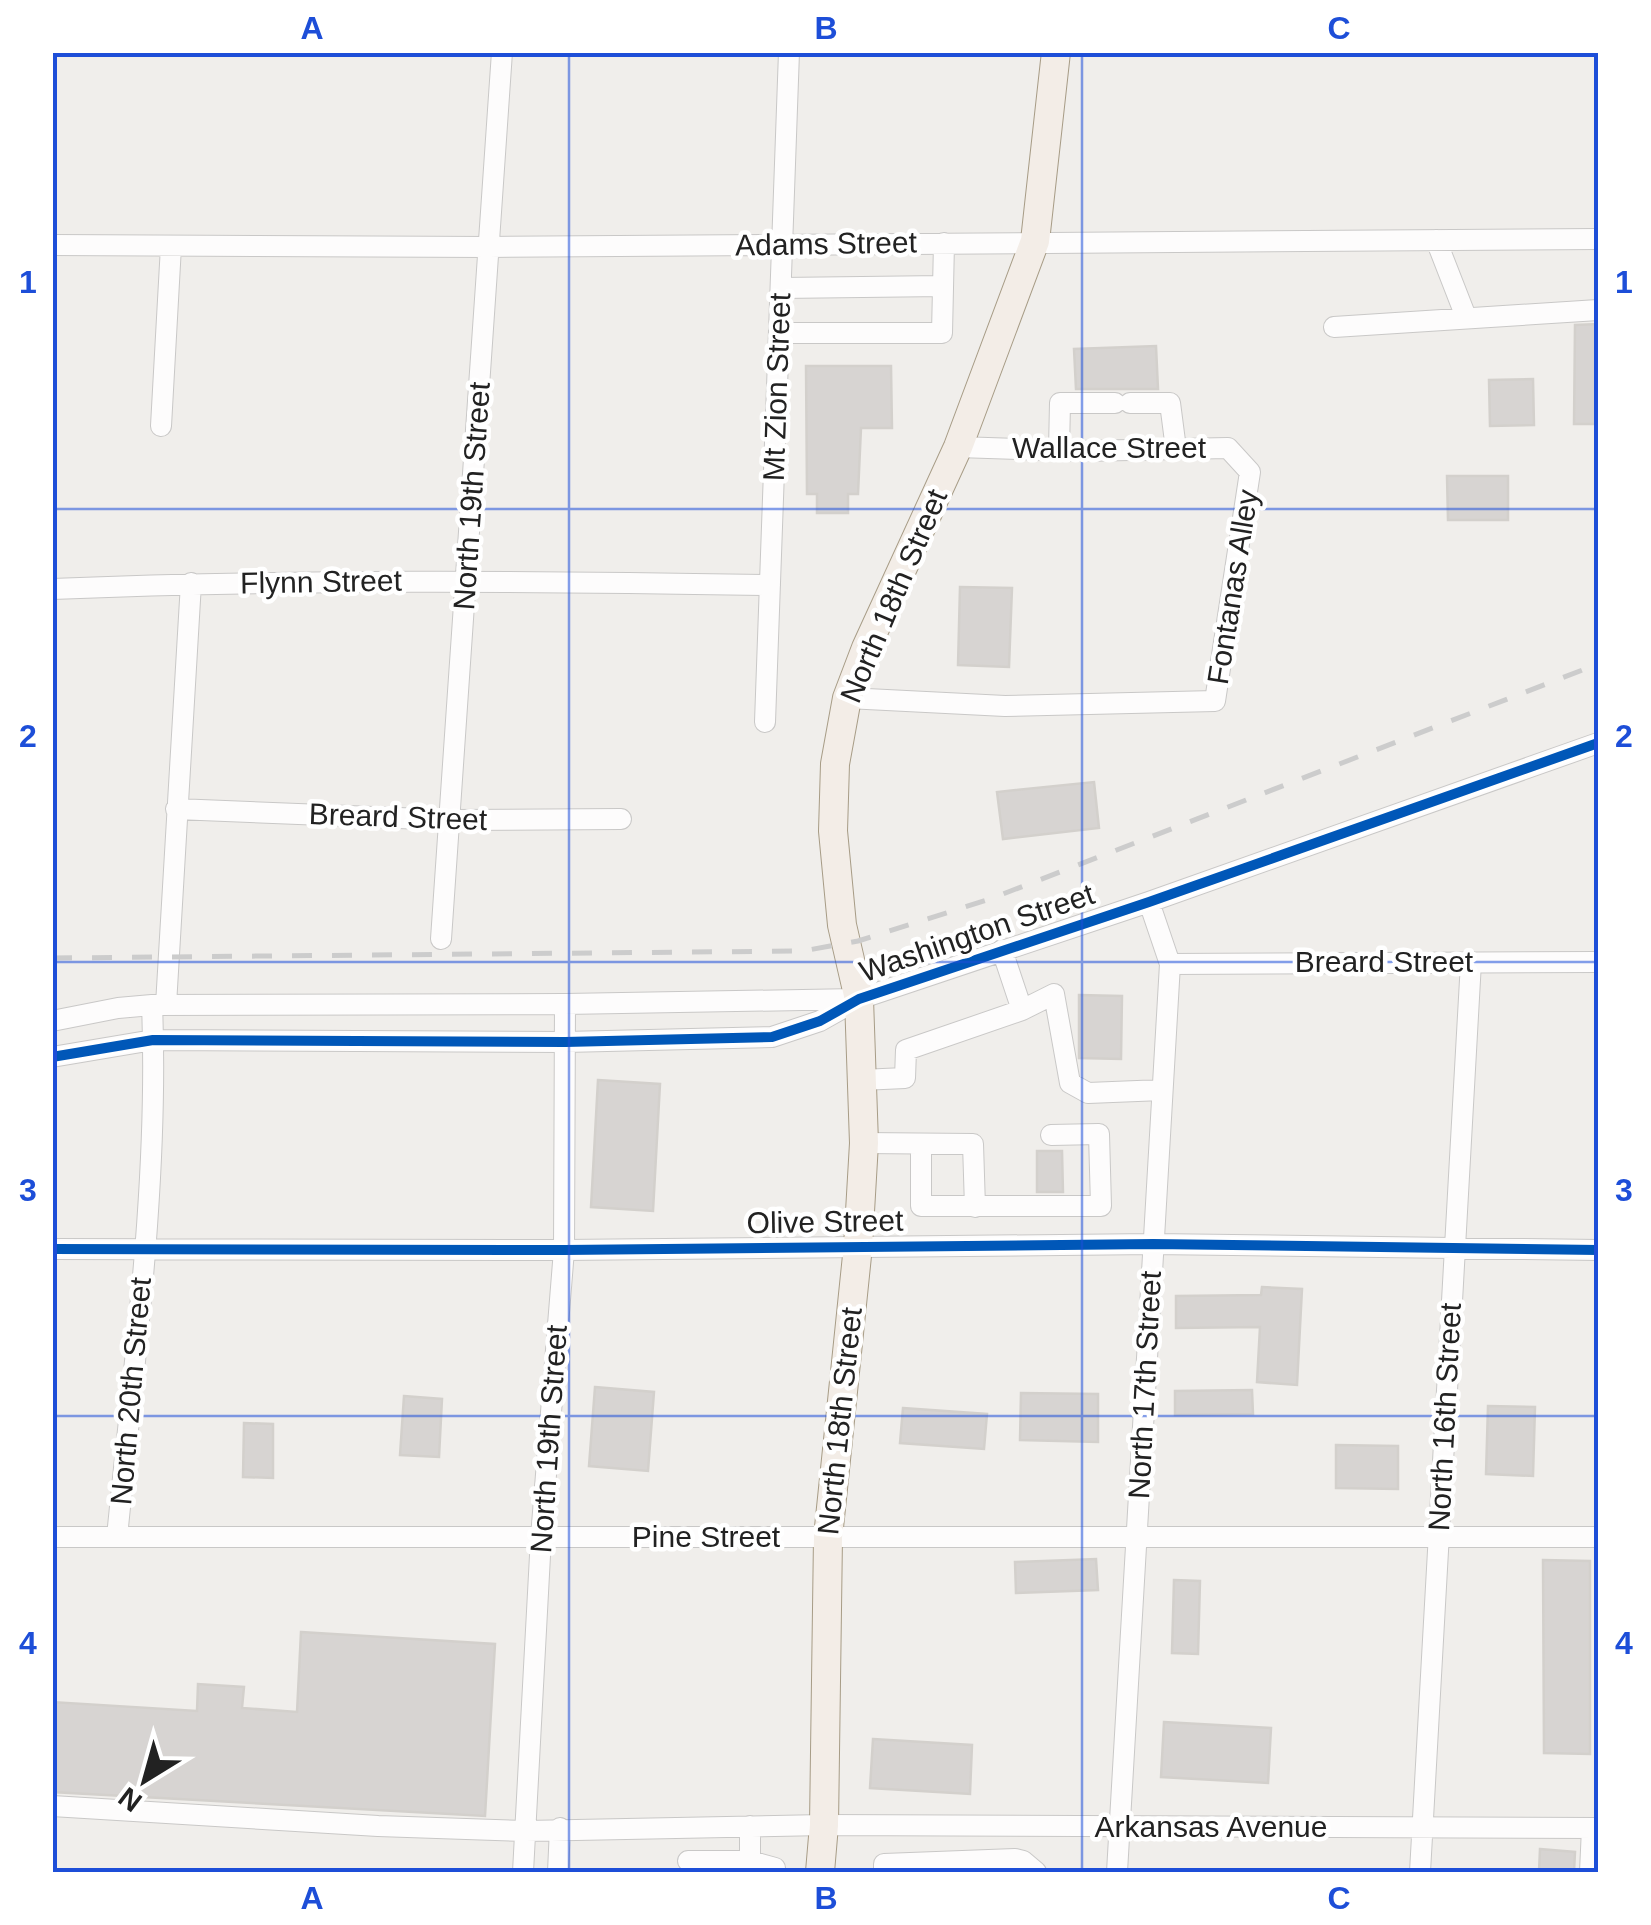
<svg xmlns="http://www.w3.org/2000/svg" width="1651" height="1925" font-family="Arial,sans-serif">
	<rect width="100%" height="100%" fill="#f0eeeb"/>
	<path fill="#d7d4d2" stroke="#d3d0cc" stroke-width="2.5" d="M1598,324V424H1574L1575,325Z
		M1156,346L1158,389H1076L1074,349Z
		M806,366H891L892,428H861L858,494H848V513H817V494H807Z
		M1533,379L1534,425L1490,426L1489,380Z
		M1447,476H1508V520H1448Z
		M960,587L1012,588L1009,667L958,665Z
		M1094,782L1099,828L1003,839L997,792Z
		M1079,995L1122,996L1121,1059L1079,1058Z
		M598,1080L660,1084L653,1211L591,1207Z
		M1037,1151H1062L1063,1192H1037Z
		M1262,1287L1302,1289L1297,1385L1257,1382L1260,1327L1176,1328V1296L1261,1295Z
		M595,1387L654,1392L648,1471L589,1466Z
		M1252,1390L1253,1414L1175,1415V1391Z
		M1021,1393L1098,1394V1442L1020,1440Z
		M404,1396L442,1399L439,1457L400,1455Z
		M1488,1406L1535,1407L1533,1476L1486,1474Z
		M903,1408L987,1414L984,1449L900,1443Z
		M244,1423L273,1424V1478L243,1477Z
		M1336,1445L1398,1446V1489L1336,1488Z
		M1096,1559L1098,1590L1016,1593L1015,1562Z
		M1543,1560L1590,1561V1754L1544,1753Z
		M1174,1580L1200,1581L1198,1654L1172,1653Z
		M301,1632L495,1644L485,1816L52,1792V1702L197,1711L198,1684L244,1687L242,1708L297,1712Z
		M1164,1722L1271,1728L1268,1783L1161,1777Z
		M873,1739L972,1745L970,1794L870,1788Z
		M1540,1849L1575,1852L1574,1872H1539Z"/>
	<g fill="none" stroke-linecap="round" stroke-linejoin="round">
		<path stroke="#c7c5c3" stroke-width="20" stroke-dasharray="20 10" stroke-linecap="butt" d="M1016,1870L1019,1872"/>
		<g stroke="#c9c8c7" stroke-width="22">
			<path id="minor" d="M1436,240L1466,317
				M52,245L489,247L1598,239
				M781,288L943,286
				M1334,327L1598,310
				M779,333H942L944,243
				M1130,403H1170L1176,449
				M161,426L171,246
				M1059,450L1060,403H1115
				M52,589C292,579 531,581 770,585
				M847,698L1005,706L1215,701L1250,472L1228,448L1081,451L958,447
				M765,722L789,52
				M176,809L449,820L621,819
				M441,939L502,52
				M1170,964L1598,962
				M166,1005L191,583
				M1022,1010L1054,994L1070,1083L1088,1093L1162,1090
				M52,1021L118,1008L152,1005L565,1004L857,999
				M52,1057L153,1040L565,1042L772,1037L820,1021L859,999L1149,902L1598,743
				M861,1080L905,1078L906,1050L1022,1010L1002,950
				M864,1143L973,1144L975,1207
				M921,1144V1206H1101L1099,1134L1051,1135
				M52,1249L564,1250L1153,1244L1598,1250
				M52,1537H1598
				M117,1537C134,1363 159,1179 152,1005
				M52,1806L378,1826L526,1831L824,1825L1598,1828
				M750,1826V1861L775,1868V1872
				M688,1861H750
				M523,1872L541,1537L564,1250L565,1004
				M558,1872L560,1828
				M884,1872V1864L1015,1859L1023,1861L1036,1872
				M1117,1872L1170,964L1149,902
				M1420,1872L1471,962
				M1590,1872L1592,1828"/>
		</g>
		<g stroke="#a79c86" stroke-width="30">
			<path id="major" d="M820,1872L824,1825L828,1537L858,1246L864,1143L859,999L842,925L833,831L835,764L847,698L866,648L958,447L1035,241L1056,52"/>
		</g>
		<use href="#minor" stroke="#fdfcfc" stroke-width="20"/>
		<use href="#major" stroke="#f3ede7" stroke-width="28"/>
		<path stroke="#ccc" stroke-width="5" stroke-dasharray="20 20" stroke-linecap="butt" d="M52,958L803,951L858,941L990,899L1598,664"/>
		<g stroke="#fff" stroke-width="16">
			<path id="cycleway" d="M52,1057L153,1040L565,1042L772,1037L820,1021L859,999L1149,902L1598,743
				M52,1249L564,1250L1153,1244L1598,1250"/>
		</g>
		<use href="#cycleway" stroke="#0057b8" stroke-width="10"/>
	</g>
	<path fill="none" stroke="#1d4ed8" stroke-width="2.5" stroke-opacity="0.55" d="M569,52V1872M1082,52V1872M52,509H1598M52,962H1598M52,1416H1598"/>
	<g text-anchor="middle" stroke-width="9" stroke-linejoin="round" paint-order="stroke">
		<g font-size="30" fill="#222" stroke="#fff">
			<text transform="translate(826 244) rotate(-1)" y="10">Adams Street</text>
			<text transform="translate(777 387) rotate(-88)" y="10">Mt Zion Street</text>
			<text x="1109" y="458">Wallace Street</text>
			<text transform="translate(472 496) rotate(-86)" y="10">North 19th Street</text>
			<text transform="translate(321 582) rotate(-1)" y="10">Flynn Street</text>
			<text transform="translate(1233 587) rotate(-81)" y="10">Fontanas Alley</text>
			<text transform="translate(894 596) rotate(-67)" y="10">North 18th Street</text>
			<text transform="translate(398 817) rotate(2)" y="10">Breard Street</text>
			<text transform="translate(977 933) rotate(-19)" y="10">Washington Street</text>
			<text x="1384" y="972">Breard Street</text>
			<text transform="translate(825 1222) rotate(-1)" y="10">Olive Street</text>
			<text transform="translate(1145 1385) rotate(-87)" y="10">North 17th Street</text>
			<text transform="translate(131 1391) rotate(-85)" y="10">North 20th Street</text>
			<text transform="translate(1445 1417) rotate(-87)" y="10">North 16th Street</text>
			<text transform="translate(840 1421) rotate(-84)" y="10">North 18th Street</text>
			<text transform="translate(549 1439) rotate(-86)" y="10">North 19th Street</text>
			<text x="706" y="1547">Pine Street</text>
			<text x="1211" y="1837">Arkansas Avenue</text>
		</g>
	</g>
	<rect width="1651" height="1925" fill="none" stroke="#ffffff" stroke-width="110"/>
	<g transform="translate(145 1780) rotate(217)" stroke="#ffffff" stroke-width="8" paint-order="stroke">
	<path d="M0-8L18 38L0 25L-18 38Z" fill="#222222"/>
	<text y="-15" font-size="28" font-weight="bold" text-anchor="middle" fill="#222222">N</text>
	</g>
	<rect x="55" y="55" width="1541" height="1815" fill="none" stroke="#1d4ed8" stroke-width="4"/>
	<g font-size="32" text-anchor="middle" font-weight="bold" fill="#1d4ed8">
		<text x="312" y="39">A</text>
		<text x="826" y="39">B</text>
		<text x="1339" y="39">C</text>
		<text x="28" y="293">1</text>
		<text x="1624" y="293">1</text>
		<text x="28" y="747">2</text>
		<text x="1624" y="747">2</text>
		<text x="28" y="1201">3</text>
		<text x="1624" y="1201">3</text>
		<text x="28" y="1654">4</text>
		<text x="1624" y="1654">4</text>
		<text x="312" y="1909">A</text>
		<text x="826" y="1909">B</text>
		<text x="1339" y="1909">C</text>
	</g>
</svg>
